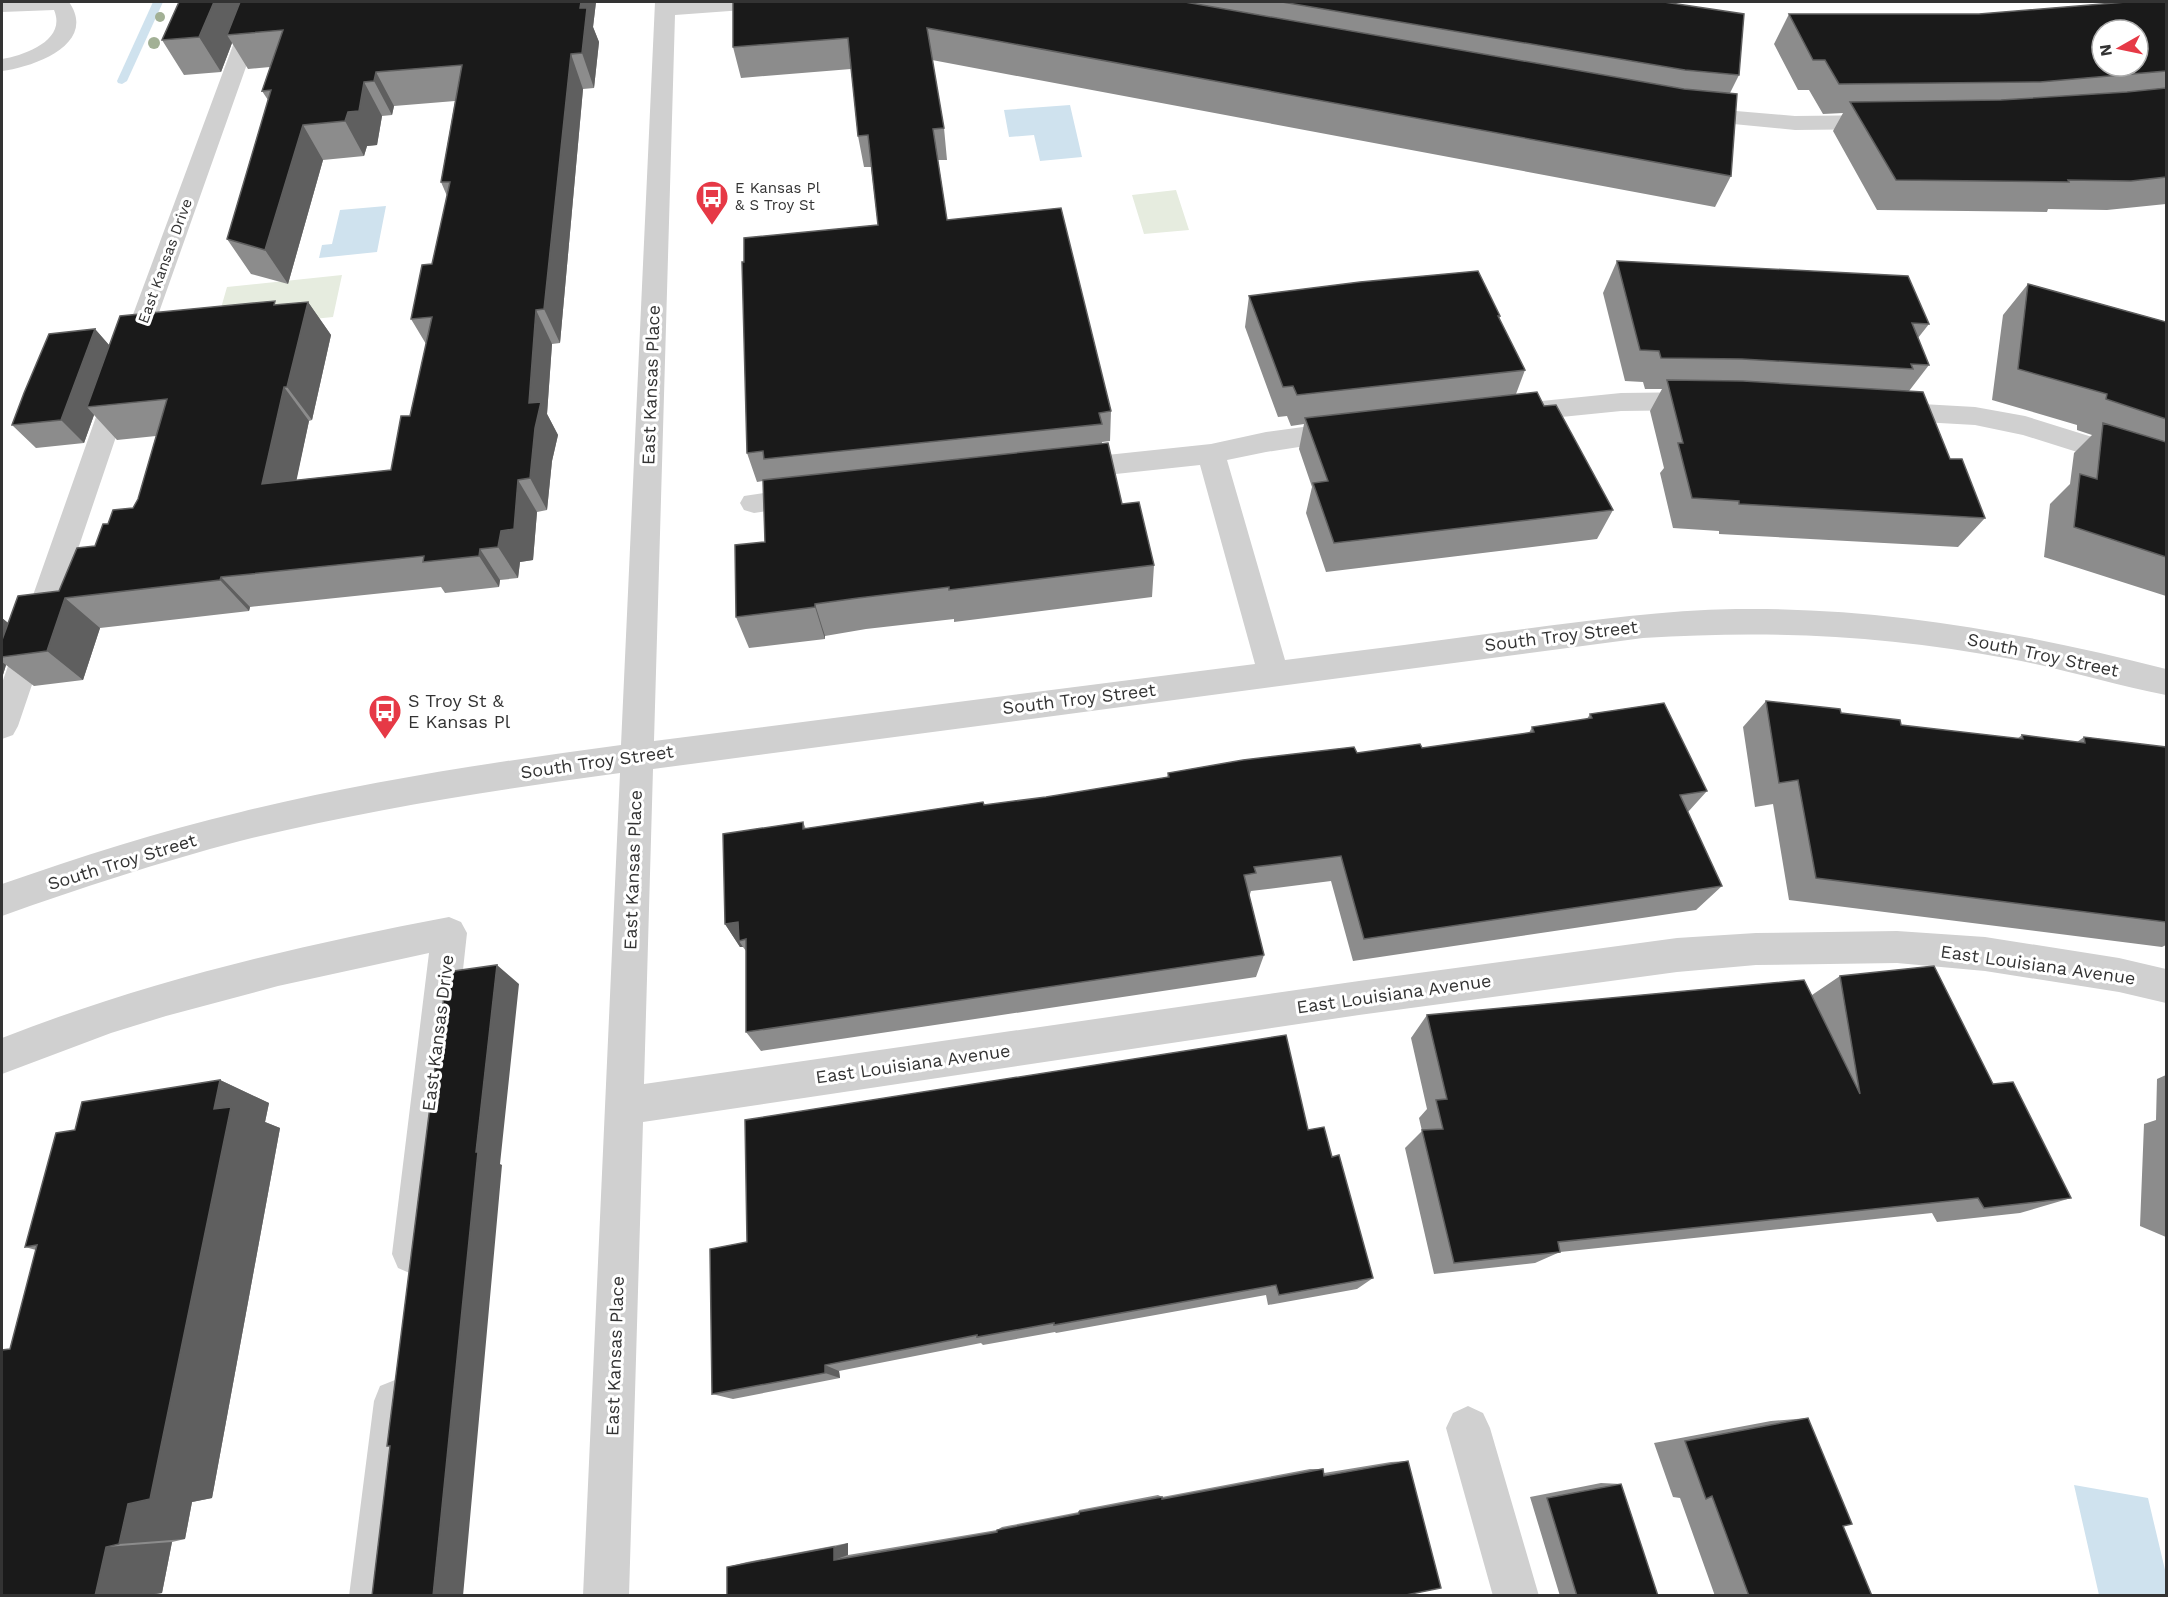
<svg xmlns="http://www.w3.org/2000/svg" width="2168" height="1597" font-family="'Work Sans',sans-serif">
	<rect width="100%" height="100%" fill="#fff"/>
	<path fill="#e6ecdf" d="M1176,190L1189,230L1144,234L1132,195Z
		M342,275L333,317L215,329L227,287Z"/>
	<path fill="#cfe2ee" d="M1070,105L1082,157L1040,161L1034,135L1009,137L1004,110Z
		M386,206L377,252L319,258L322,245L332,244L340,210Z
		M2074,1485L2148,1498L2166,1574V1595H2099Z"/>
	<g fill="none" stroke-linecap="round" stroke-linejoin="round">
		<path fill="#cfe2ee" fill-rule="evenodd" d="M153,2H163L127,81L122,84L118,83L117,81Z"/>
		<path fill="#d0d0d0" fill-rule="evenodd" d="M2,2H69C98,44 34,67 2,71V59C25,55 67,40 54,10L2,12Z
			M249,2H269L141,363L18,726L13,735L2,739V683L115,363Z
			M655,2H780L777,6L770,8L675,15L654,741L1255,664L1200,465L1069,479L1059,476L1055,469L1059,462L1069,459L1211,444L1266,432L1347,421L1357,424L1361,431L1357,438L1266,452L1227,460L1285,660C1364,650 1444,640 1524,629C1594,620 1665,610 1736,609C1882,607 2026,633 2166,669V695C2114,685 2063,669 2011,659C1884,635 1772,630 1643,638L653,769L644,1084L1359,981L1677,938L1756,933L1897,931L1985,937L2119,958L2166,969V1003L2119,992L1985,971L1897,963L1756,965L1677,972L1359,1015L643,1122L629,1596H583L620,773C493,790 365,810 240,841C160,862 80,888 2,916V884C80,857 160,831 241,812C366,781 494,762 621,745Z
			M1689,107L1795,116L1883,115L1891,117L1894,122L1891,127L1883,129L1795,130L1681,119L1678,114L1681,109Z
			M1700,392L1709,394L1713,401L1709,408L1700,410L1621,411L1512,422L1503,420L1499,413L1503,406L1512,404L1621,393Z
			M1886,402L1975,407L2025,416L2166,460V480L2023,435L1975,425L1886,420L1877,418L1873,411L1877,404Z
			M809,486L819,489L823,496L819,503L754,513L744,510L740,503L744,496Z
			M449,917L461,922L467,933L432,1254L426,1268L412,1274L398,1268L392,1254L429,953L278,986L166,1016L111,1033L2,1074V1038C147,981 296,946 449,917Z
			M395,1380L410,1386L416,1401L395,1596H349L374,1401L380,1386Z
			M1468,1406L1483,1413L1490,1428L1539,1596H1493L1446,1428L1453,1413Z"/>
	</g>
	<g fill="#a2b095">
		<circle cx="160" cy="17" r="5"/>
		<circle cx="154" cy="43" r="6"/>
	</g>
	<path fill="#8c8c8c" d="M179,2H596L593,27L599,42L594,88L583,89L560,343L552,344L547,414L558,435L552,461L547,510L537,512L533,560L520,562L518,578L500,580L499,587L445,593L441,587L250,607L249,611L100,628L83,680L34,686L6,665L2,678V618L8,623L59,591L95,546L108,524L133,508L138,499L156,436L117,440L94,415L84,443L36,448L12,425L95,329L109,345L277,305L308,302L331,335L312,420L309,421L296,480L391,470L410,416L426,344L411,319L432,264L447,196L441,182L455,101L394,106L392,115L382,116L377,145L367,146L364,156L323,160L288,284L251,274L227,239L268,100L262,91L270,67L248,69L232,43L221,72L184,75L162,40Z
		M733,2H1664L1739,75L1730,93L1731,176L1715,207L932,60L944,128L947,160H938L947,220L1111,411L1110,441L1102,442V444L1122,504L1154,565L1152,597L954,622V619L866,629L825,636V639L749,648L736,617L765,542L763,481L757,482L747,453L878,225L871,167H864L858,136L851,69L741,78L733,47Z
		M2166,2V204L2107,210L2048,209L2047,212L1877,210L1833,131L1843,113L1823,114L1809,90H1798L1774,44L1789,14H1979Z
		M1617,261L1929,324L1918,338L1929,365L1909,391L1985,518L1958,547L1719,534V531L1673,528L1660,473L1664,468L1650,411L1662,389H1645L1643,382L1625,381L1603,293Z
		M2028,284L2166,322V596L2044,557L2050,504L2070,484L2074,453L2092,435L2077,430V425L1992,400L2003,315Z
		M1249,296L1500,316L1499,319L1525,370L1516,394L1544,406L1613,510L1597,539L1326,572L1306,513L1312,487L1299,449L1304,424L1291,426L1287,416L1278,417L1245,327Z
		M1766,701L1841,713L1901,725L2017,739L2022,735L2077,742L2084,737L2166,747V945L2162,947L1789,900L1773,804L1755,807L1743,727Z
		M1590,714L1707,791L1688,812L1722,886L1696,910L1353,961L1331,881L1251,891L1249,897L1264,955L1256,977L761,1051L746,1032V951L743,947H740L725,924L803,822L806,829L1046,797L1167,778L1168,773L1357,753L1422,748L1529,733L1532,727L1587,719Z
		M1840,976L1993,1084L2071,1198L2020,1213L1937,1222L1932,1213L1560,1252L1535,1263L1434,1274L1405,1148L1422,1131L1419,1118L1427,1109L1411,1038L1427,1015L1812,995Z
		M2166,1075V1237L2140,1226L2144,1124L2156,1120L2157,1079Z
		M220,1080L269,1103L265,1122L280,1128L212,1498L192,1502L185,1539L172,1542L162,1593L146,1596H2L10,1349L36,1250L25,1247L75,1130Z
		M1308,1130L1332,1157L1373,1278L1357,1289L1268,1305L1266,1295L1056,1333L1055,1332L983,1345L981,1343L839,1371L840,1378L733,1399L712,1394L747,1242Z
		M1808,1418L1843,1526L1872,1596H1715L1680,1498L1673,1497L1654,1443L1771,1421Z
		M1408,1461L1441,1588L727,1567L747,1562L848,1543V1555L997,1530L1002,1527L1079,1512V1510L1158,1495L1162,1497L1310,1469H1323L1324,1473L1391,1462Z
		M1601,1483L1621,1484L1658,1596H1560L1530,1497Z"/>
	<path fill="#5f5f5f" d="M214,2H248L227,35L232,43L221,72L199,37Z
		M581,2H596L593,27L599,42L594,88L582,53L580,8Z
		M571,54L583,89L560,343L544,309Z
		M376,72L394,106L392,115L374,81Z
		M364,82L382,116L377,145L367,146L364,156L345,121L348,112Z
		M303,125L323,160L288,284L265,250Z
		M308,302L331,335L312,420L287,387Z
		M536,310L552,344L547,414L558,435L552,461L547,510L530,478L535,428L529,403Z
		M95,329L116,353L87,407L94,415L84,443L61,420Z
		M284,387L309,421L289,516L262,484Z
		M518,480L537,512L533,560L520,562L518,578L498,547L501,531Z
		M480,549L500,580L499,587L479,556Z
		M221,577L250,607L249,611L220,580Z
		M65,598L100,628L83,680L47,651Z
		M815,604L825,636V639L815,607Z
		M2,618L18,631L2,657Z
		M2,662L6,665L2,678Z
		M738,922L739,941L743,947H740L725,924Z
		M497,965L519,984L500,1164L502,1165L463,1596H433L476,1152Z
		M220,1080L269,1103L265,1122L280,1128L212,1498L192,1502L185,1539L119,1544Z
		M825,1365L839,1371L840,1378L825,1373Z
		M172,1542L162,1593L139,1596H95L106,1547Z
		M848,1543V1555L834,1560V1547Z"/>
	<path fill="#1a1a1a" stroke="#5f5f5f" stroke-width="1.5" fill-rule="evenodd" d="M179,2H214L199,37L162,40Z
		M240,2H581L580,8H587L582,53L571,54L544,309L536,310L529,403L541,402L535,428L530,478L518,480L514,529L501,531L498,547L480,549L479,556L423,562L424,556L221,577L220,580L65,598L47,651L2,657V640L18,596L59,591L77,548L95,546L103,524H108L113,510L133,508L138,499L167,399L87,407L120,316L275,301L274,305L308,302L287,387H284L262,484L391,470L401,416H410L432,317L411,319L422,265L432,264L450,182H441L462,65L376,72L374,81L364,82L359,111L348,112L345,121L303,125L265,250L227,239L271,90L262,91L283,30L227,35Z
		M733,2H1185L1684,89L1737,94L1731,176L927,28L944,128L933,129L947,220L1061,208L1111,411L1099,413L1102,424L764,459L763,451L747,453L742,262H744V238L878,225L868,135L858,136L848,38L733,47Z
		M1282,2H1664L1744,14L1739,75L1685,70Z
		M2126,2H2166V71L2040,82L1839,84L1825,60H1813L1789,14H1979ZM2102,30H2138V66H2102Z
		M2166,88V177L2131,181L2068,180L2069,182L1896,180L1850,102L2001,100L2127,92Z
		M1617,261L1908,276L1929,324L1912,323L1929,365L1911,364L1913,369L1742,359L1661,358L1659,351L1640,350Z
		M1478,271L1500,316H1498L1525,370L1297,395L1293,386L1283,387L1249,296L1360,282Z
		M2028,284L2166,322V419L2106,399L2107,394L2018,369Z
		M95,329L61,420L12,425L24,393L49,334Z
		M1667,380L1743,381L1923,392L1950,459H1962L1985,518L1739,504V501L1692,498L1678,443H1683Z
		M1537,392L1544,406L1556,405L1613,510L1334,543L1313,483L1328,481L1305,418Z
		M2103,423L2166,442V557L2074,527L2080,474L2097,479Z
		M1108,443L1122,504L1139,502L1154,565L949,590V587L858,598L815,604V607L736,617L735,545L765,542L763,480Z
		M1766,701L1840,709L1841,713L1900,720L1901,725L2023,739L2022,735L2085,743L2084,737L2166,747V922L1816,878L1798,780L1779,783Z
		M1664,703L1707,791L1680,795L1722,886L1364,939L1341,856L1254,867L1256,873L1244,875L1264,955L746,1032V939L739,941L738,922L725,924L723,834L803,822V829L983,802L984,805L1046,797L1169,777L1168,773L1243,760L1354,747L1357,753L1420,744L1422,748L1534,732L1532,727L1592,718L1590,714Z
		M497,965L476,1152H478L433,1596H372L390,1446H387L447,972Z
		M1934,966L1993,1084L2013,1082L2071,1198L1984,1208L1978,1198L1558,1242L1560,1252L1454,1263L1422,1130L1443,1129L1436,1100L1447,1099L1427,1015L1804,980L1860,1094L1840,976Z
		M1286,1035L1308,1130L1324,1127L1332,1157L1339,1155L1373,1278L1279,1295L1276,1285L1054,1325V1323L977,1337V1335L825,1365V1373L712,1394L710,1249L747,1242L745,1120Z
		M220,1080L214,1109L231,1107L150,1499L128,1504L119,1544L106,1547L95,1596H2V1350L10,1349L37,1245L25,1247L56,1133L75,1130L82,1102Z
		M1808,1418L1852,1524L1843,1526L1872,1596H1749L1712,1496L1706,1499L1685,1441Z
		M1408,1461L1441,1588L1401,1596H727V1567L834,1547V1560L997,1532V1530L1079,1514V1512L1162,1497V1499L1323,1469L1324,1476Z
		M1621,1484L1658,1596H1577L1547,1498Z"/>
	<defs>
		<g id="bus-pin" transform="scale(1.725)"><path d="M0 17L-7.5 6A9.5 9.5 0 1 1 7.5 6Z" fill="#e63946" stroke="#fff"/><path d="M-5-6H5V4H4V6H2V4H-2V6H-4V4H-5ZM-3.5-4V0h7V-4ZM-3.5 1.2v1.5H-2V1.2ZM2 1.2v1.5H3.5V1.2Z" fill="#fff"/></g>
	</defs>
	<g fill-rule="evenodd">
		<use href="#bus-pin" x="712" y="197"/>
		<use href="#bus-pin" x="385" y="711"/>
	</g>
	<g text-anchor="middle" stroke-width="6" stroke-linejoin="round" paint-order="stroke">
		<g font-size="15" fill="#333" stroke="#fff" text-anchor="start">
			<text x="735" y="193">E Kansas Pl<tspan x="735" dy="17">&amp; S Troy St</tspan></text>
		</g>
		<g font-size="15" fill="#333" stroke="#fff">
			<text transform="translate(165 261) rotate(-70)" y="5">East Kansas Drive</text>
		</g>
		<g font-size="18" fill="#333" stroke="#fff">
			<text transform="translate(651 385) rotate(-88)" y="6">East Kansas Place</text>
			<text transform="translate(1561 636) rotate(-7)" y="6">South Troy Street</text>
			<text transform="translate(2043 655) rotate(12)" y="6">South Troy Street</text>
			<text transform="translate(1079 699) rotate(-7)" y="6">South Troy Street</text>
			<text transform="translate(597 762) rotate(-8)" y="6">South Troy Street</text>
			<text transform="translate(122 862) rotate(-17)" y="6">South Troy Street</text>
			<text transform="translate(633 870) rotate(-88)" y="6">East Kansas Place</text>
			<text transform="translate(2038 965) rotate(8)" y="6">East Louisiana Avenue</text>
			<text transform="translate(1394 994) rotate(-8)" y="6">East Louisiana Avenue</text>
			<text transform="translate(438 1033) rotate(-83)" y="6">East Kansas Drive</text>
			<text transform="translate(913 1064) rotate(-8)" y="6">East Louisiana Avenue</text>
			<text transform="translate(615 1356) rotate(-88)" y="6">East Kansas Place</text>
		</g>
		<g font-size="18" fill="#333" stroke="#fff" text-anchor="start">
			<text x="408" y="707">S Troy St &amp;<tspan x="408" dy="21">E Kansas Pl</tspan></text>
		</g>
	</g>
	<rect width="2168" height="1597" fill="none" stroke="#333333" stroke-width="6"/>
	<g transform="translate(2120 48) rotate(261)"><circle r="28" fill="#ffffff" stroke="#adadad" stroke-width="1.5"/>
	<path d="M0-4.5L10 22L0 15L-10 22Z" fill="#e63946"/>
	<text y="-9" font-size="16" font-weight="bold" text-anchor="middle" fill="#333333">N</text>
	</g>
</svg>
